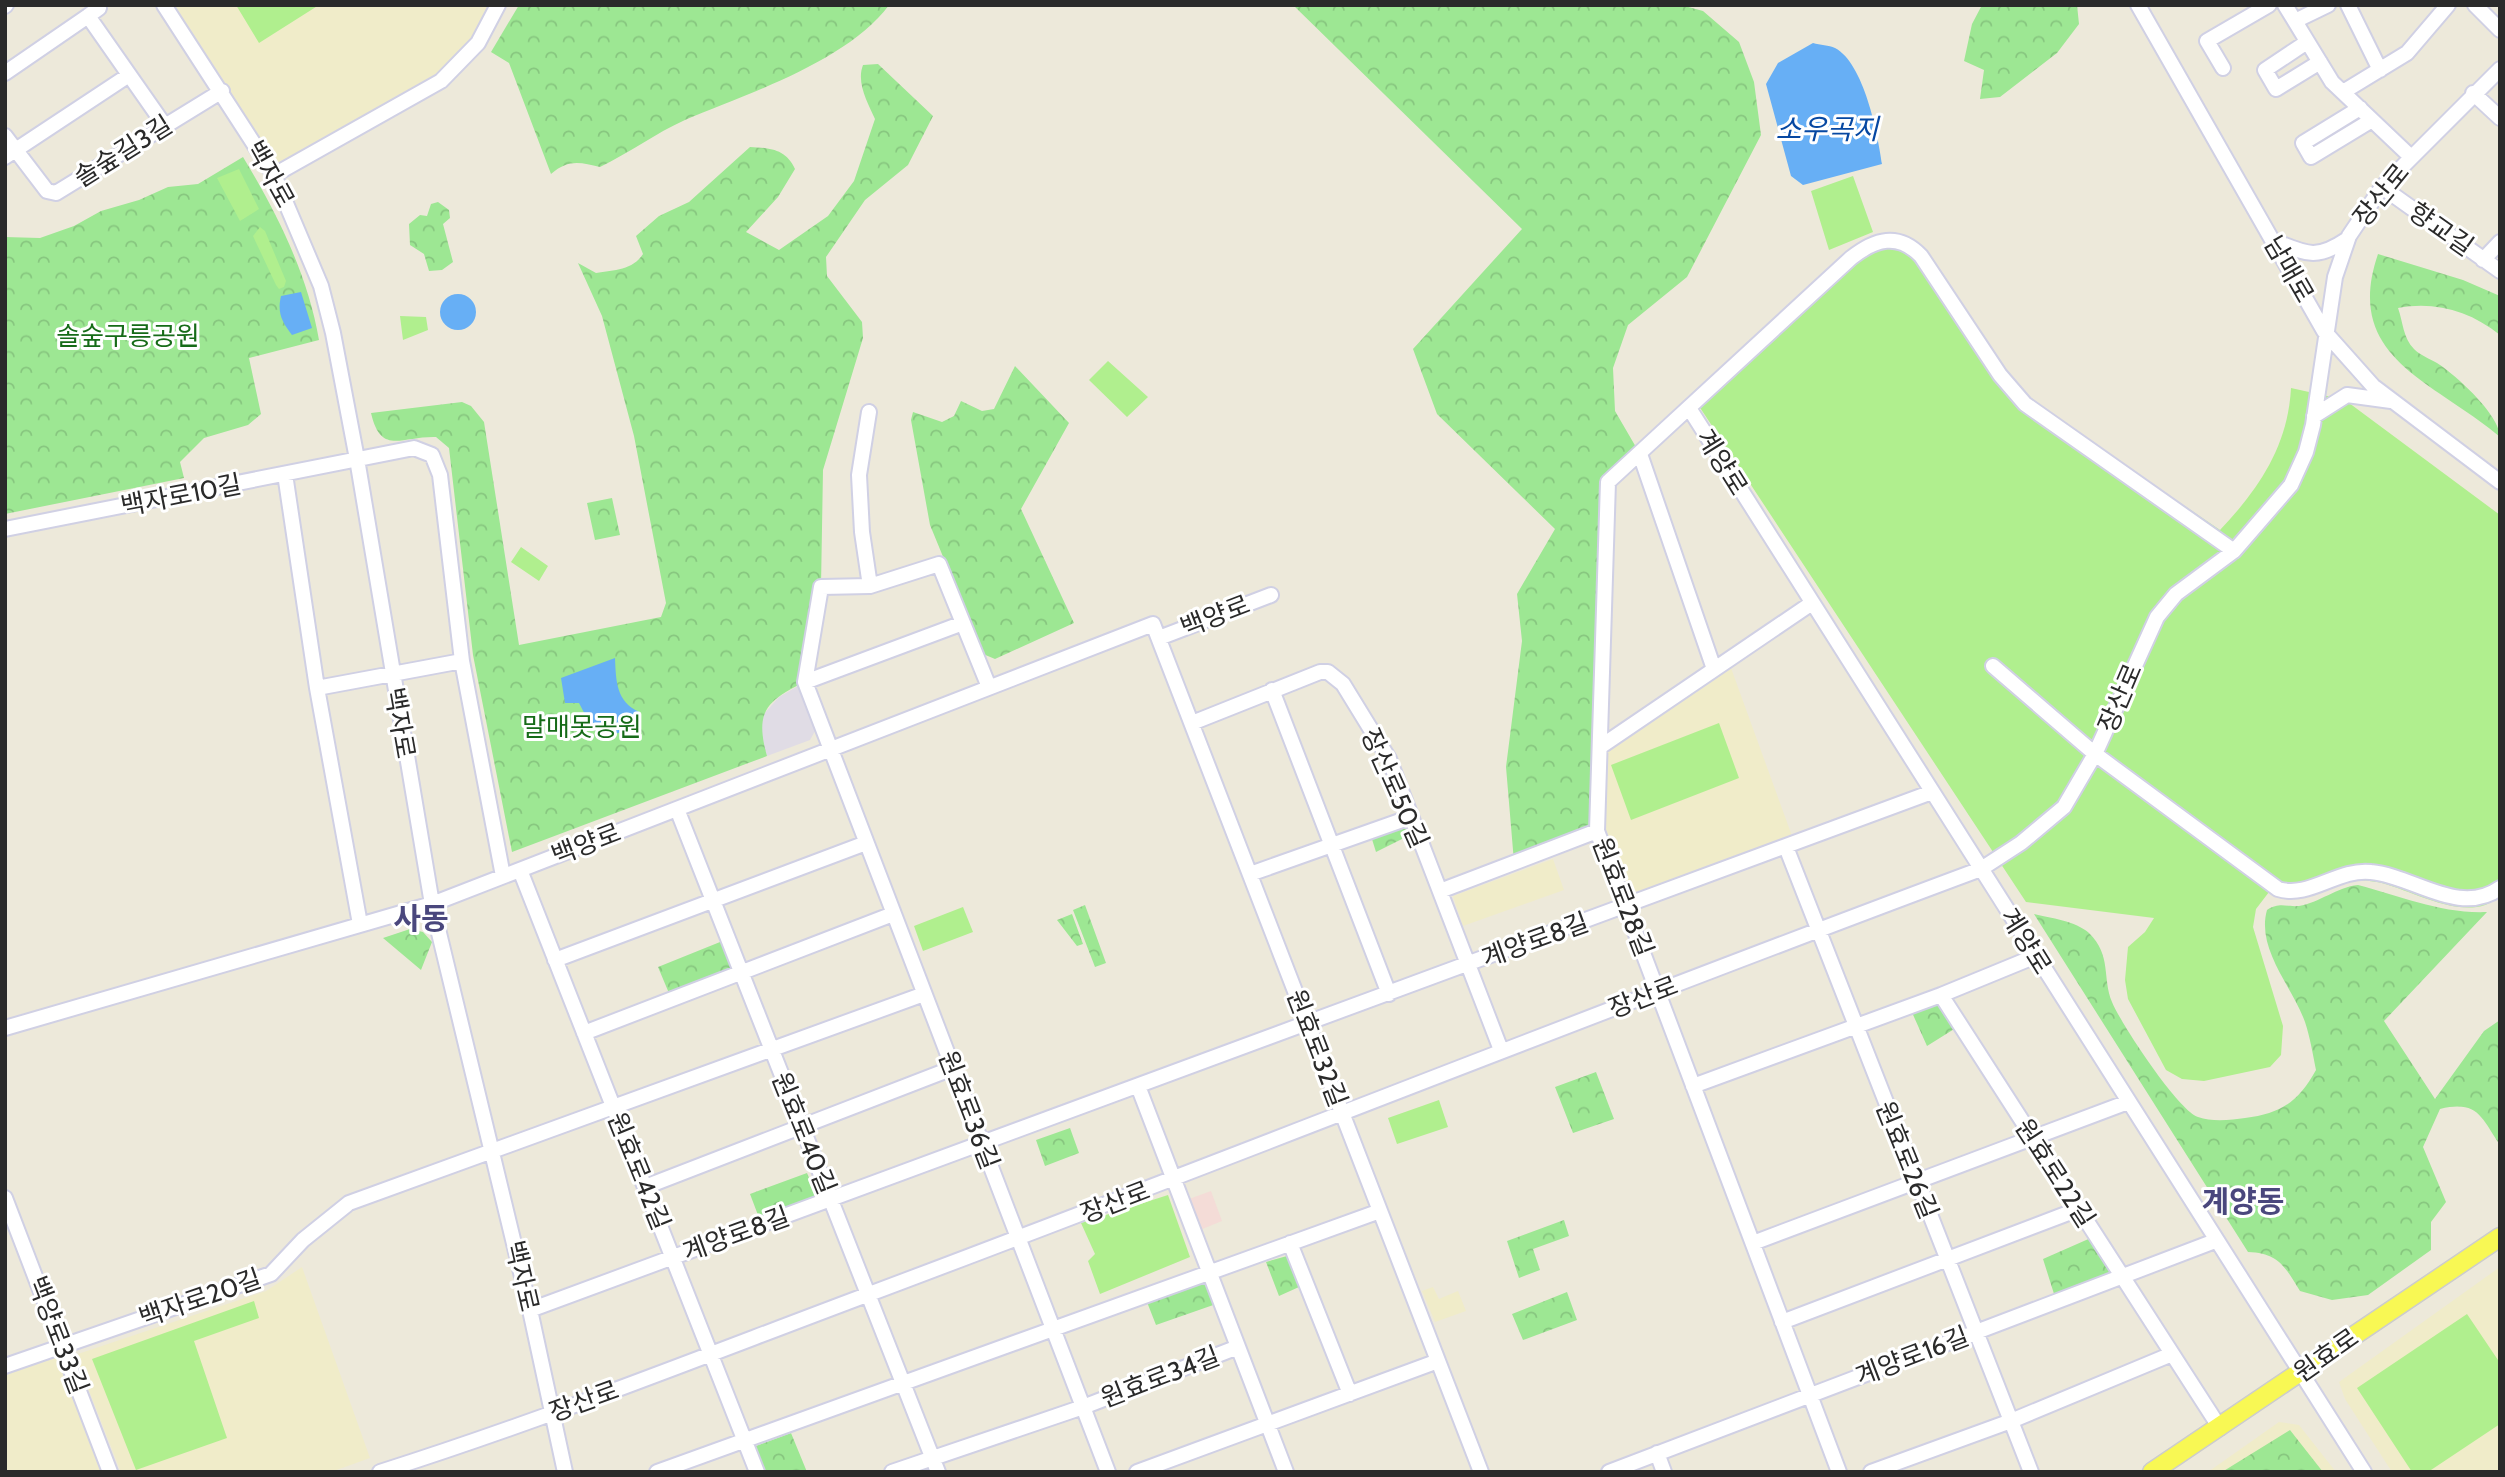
<svg xmlns="http://www.w3.org/2000/svg" width="2505" height="1477" font-family="Cabin,'Noto Sans KR',sans-serif">
	<defs>
		<pattern id="forest-crowns" width="20" height="18" patternUnits="userSpaceOnUse" patternTransform="scale(1.75)"><rect width="20" height="18" fill="#9de793"/><path d="M2 6a3 3 0 1 1 6 0M12 15a3 3 0 1 1 6 0" fill="none" stroke="#87c67f"/></pattern>
	</defs>
	<rect width="100%" height="100%" fill="#ede9da"/>
	<path fill="#e0dce5" d="M805,682L820,722L810,740L767,756L760,730L763,715L779,697Z"/>
	<path fill="#f0ecc9" d="M164,5H498L463,61L274,175Z
		M1731,668L1792,836L1628,898L1606,829L1605,749Z
		M1553,859L1564,890L1463,926L1453,896Z
		M302,1267L370,1458L331,1472H121L75,1355L266,1291Z
		M2500,1267V1472H2392L2345,1399L2339,1382Z
		M1433,1287L1439,1299L1458,1291L1466,1311L1435,1322L1422,1291Z
		M57,1354L102,1472H5V1373Z
		M2279,1422L2299,1425L2336,1472H2208Z"/>
	<path fill="#f4dcd7" d="M1211,1191L1222,1221L1200,1230L1189,1199Z"/>
	<path fill="url(#forest-crowns)" d="M519,5H889C848,61 747,94 685,120C656,133 629,153 600,167C580,162 568,159 551,174L509,63L491,52Z
		M1293,5H1681L1703,11L1739,42L1754,82L1761,135L1687,277L1628,325L1613,368L1615,411L1640,454L1608,482L1597,831L1514,862L1506,767L1522,641L1517,594L1555,529L1437,414L1413,349L1522,229Z
		M1982,5H2077L2079,24L2057,53L2000,97L1980,99L1984,70L1964,61L1972,24Z
		M878,64L933,116L908,165L865,200L826,257L827,276L862,322L863,338L823,470L821,587L805,682C765,701 755,713 767,756L512,852L473,655L449,448L436,437C401,436 381,456 371,413L462,402L471,406L484,422L519,645L661,617L666,603L634,436L602,316L578,263L596,273C614,270 633,270 643,254L636,236L659,216L689,202L750,147C770,148 786,149 795,169L778,197L746,232L779,250L828,216L854,181L875,119C868,103 856,83 863,65Z
		M243,157C277,213 308,275 319,340L249,358L261,414L248,425L204,438L180,462L184,478L5,514V237L40,238L74,226L101,211L139,200L168,187L198,184Z
		M438,202L449,210L450,218L443,224L453,262L442,270L429,271L424,254L410,245L409,224L420,215L427,216L431,204Z
		M2378,254L2463,280L2500,296V335C2470,311 2435,301 2398,308C2403,322 2403,338 2414,349C2420,355 2430,359 2437,363C2456,375 2500,415 2500,437C2435,381 2342,359 2378,254Z
		M1015,366L1069,423L1021,509L1074,623L995,659L983,654L930,525L911,420L913,412L942,422L954,416L961,401L982,411L994,409Z
		M612,498L620,535L595,540L587,503Z
		M1404,824L1408,836L1376,852L1371,836Z
		M2358,885C2401,896 2442,914 2487,912L2384,1021L2435,1099L2484,1031L2500,1020V1145C2481,1117 2478,1100 2440,1109L2423,1147L2446,1202L2431,1222V1250L2368,1295L2332,1300L2300,1291C2285,1267 2279,1253 2248,1252L2034,914C2050,918 2076,921 2089,933C2112,956 2102,978 2112,1002C2121,1024 2178,1110 2198,1117C2212,1122 2231,1120 2245,1118C2281,1114 2299,1101 2316,1070C2313,1055 2310,1037 2305,1022C2292,986 2256,949 2267,910C2280,902 2285,907 2299,906C2319,903 2337,887 2358,885Z
		M1085,905L1106,963L1095,967L1073,910Z
		M1072,914L1083,944L1077,946L1057,920Z
		M410,929L423,932L432,942L421,970L383,938Z
		M725,940L738,971L671,998L658,967Z
		M1941,997L1959,1026L1927,1046L1910,1008Z
		M1596,1072L1614,1119L1573,1133L1555,1087Z
		M1070,1128L1079,1153L1045,1166L1036,1140Z
		M807,1173L819,1201L761,1223L750,1194Z
		M1564,1220L1569,1236L1533,1249L1540,1270L1519,1278L1507,1241Z
		M2093,1237L2116,1272L2055,1297L2043,1259Z
		M1287,1256L1299,1287L1279,1296L1266,1262Z
		M1204,1276L1219,1303L1156,1325L1145,1297Z
		M1567,1292L1577,1320L1523,1340L1512,1314Z
		M2290,1430L2323,1472H2222Z
		M791,1433L807,1472H760L753,1454L756,1446Z"/>
	<path fill="#b0ef8e" d="M236,5H319L259,43Z
		M239,169L259,209L240,221L217,178Z
		M1853,176L1873,232L1829,250L1811,191Z
		M260,227L265,231L286,281L284,287L279,289L276,285L253,236Z
		M1883,234C1901,233 1914,239 1927,252L2009,379L2032,402L2220,530C2259,489 2288,446 2291,388L2345,400L2500,515V896C2468,926 2412,889 2377,882C2336,873 2309,905 2269,892L2256,909L2253,927L2283,1026L2281,1055L2270,1067L2204,1081L2182,1079L2166,1070L2128,999L2125,980L2128,947L2145,932L2154,918L2026,902L1691,394L1862,241Z
		M400,316L426,317L428,330L403,340Z
		M1108,361L1148,397L1127,417L1089,380Z
		M521,547L548,566L539,581L511,562Z
		M1719,723L1739,778L1631,820L1611,765Z
		M963,907L973,932L923,951L914,926Z
		M1439,1100L1448,1127L1397,1144L1388,1118Z
		M1168,1195L1190,1257L1100,1294L1088,1261L1095,1254L1081,1223Z
		M254,1301L259,1318L194,1341L227,1438L136,1470L92,1359Z
		M2467,1314L2500,1363V1424L2428,1472H2412L2357,1388Z"/>
	<path fill="#67aff5" d="M1813,43C1820,45 1829,45 1835,48C1864,63 1878,135 1882,164L1803,185L1791,176L1766,84L1778,63Z
		M301,292L312,328L292,335C282,322 277,313 281,296Z
		M440 312a18 18 0 1 1 36 0a18 18 0 1 1-36 0Z
		M615,658C616,681 616,701 639,712C632,727 625,732 608,736L591,726L579,703H565L561,678Z"/>
	<g fill="none" stroke-linecap="round" stroke-linejoin="round">
		<g stroke="#d0d0e4" stroke-width="18">
			<path id="minor" d="M164,5L274,175L321,286L333,333L357,459L432,904L530,1310L565,1472
				M2138,5L2324,331L2373,386L2500,482
				M2285,5L2332,82L2411,157
				M2348,5L2380,70
				M2475,5L2500,30
				M5,6L6,5
				M88,16L99,8
				M2295,21L2328,5
				M2307,42L2265,70L2276,89L2320,62
				M2223,68L2207,41L2269,5
				M5,73L88,16L165,126
				M2343,92L2407,53L2448,5
				M2473,93L2500,118
				M2360,108L2303,143L2311,157L2372,120
				M5,136L47,191L56,193L222,91
				M5,157L129,75
				M274,175L441,81L478,43L498,5
				M2382,187L2500,271
				M2272,240C2305,253 2315,261 2346,240
				M2483,260L2500,242
				M1689,408L2364,1472
				M869,412L859,475L862,532L870,586
				M2314,416L2347,395L2391,401
				M1640,454L1714,669
				M285,474L317,688L360,924
				M5,529L414,448L432,455L440,475L462,661L503,876
				M1159,638L1271,595
				M1993,666L2095,754L2278,889C2309,899 2338,868 2371,872C2414,876 2459,917 2500,888
				M805,682L963,623
				M989,687L939,564L870,586L821,587L805,682L1108,1472
				M317,688L462,661
				M1272,690L1389,994
				M1192,723L1320,672H1328L1343,684L1389,759L1501,1050
				M1600,747L1812,603
				M677,809L938,1472
				M1786,847L2031,1472
				M520,870L757,1472
				M1250,874L1411,817
				M1440,891L1597,831
				M555,960L866,843
				M1941,995L2220,1428
				M5,1028L432,904L1153,624L1481,1472
				M584,1033L893,914
				M1138,1086L1286,1472
				M1693,1086L1941,995L2036,956
				M645,1187L953,1068
				M5,1198L110,1472
				M1290,1243L1350,1394
				M1753,1243L2128,1102
				M530,1310L1932,792
				M1782,1322L2079,1209
				M5,1366L271,1274L303,1240L349,1203L924,994
				M1657,1453L1664,1472
				M380,1472C544,1420 704,1356 864,1296C1237,1156 1607,1008 1981,869L2021,843L2064,807L2095,754L2157,617L2176,594L2234,551L2291,485L2306,452L2313,425L2335,277L2349,236L2382,187L2500,69
				M657,1472L1380,1211
				M892,1472L1083,1407L1238,1347
				M1137,1472L1438,1361
				M1609,1472L2215,1241
				M1839,1472L1597,831L1608,482L1851,258C1875,239 1898,232 1921,256L2000,375L2025,404L2234,551
				M1871,1472L2011,1421L2172,1354"/>
		</g>
		<g stroke="#ccc" stroke-width="21">
			<path id="major" d="M2152,1472L2500,1237"/>
		</g>
		<use href="#minor" stroke="#fff" stroke-width="14"/>
		<use href="#major" stroke="#f8f854" stroke-width="18"/>
	</g>
	<g text-anchor="middle" stroke-width="6" stroke-linejoin="round" paint-order="stroke">
		<g font-size="26" fill="#2a2a2a" stroke="#fff">
			<text transform="translate(123 151) rotate(-32)" y="9">솔숲길3길</text>
			<text transform="translate(270 174) rotate(61)" y="9">백자로</text>
			<text transform="translate(2381 195) rotate(-51)" y="9">장산로</text>
			<text transform="translate(2441 229) rotate(35)" y="9">향교길</text>
			<text transform="translate(2289 269) rotate(60)" y="9">남매로</text>
			<text transform="translate(1722 462) rotate(58)" y="9">계양로</text>
			<text transform="translate(181 495) rotate(-11)" y="9">백자로10길</text>
			<text transform="translate(1215 616) rotate(-21)" y="9">백양로</text>
			<text transform="translate(2120 698) rotate(-67)" y="9">장산로</text>
			<text transform="translate(400 723) rotate(80)" y="9">백자로</text>
			<text transform="translate(1395 788) rotate(66)" y="9">장산로50길</text>
			<text transform="translate(586 844) rotate(-21)" y="9">백양로</text>
			<text transform="translate(1623 897) rotate(69)" y="9">원효로28길</text>
			<text transform="translate(1535 940) rotate(-20)" y="9">계양로8길</text>
			<text transform="translate(2026 941) rotate(58)" y="9">계양로</text>
			<text transform="translate(1643 997) rotate(-21)" y="9">장산로</text>
			<text transform="translate(1317 1048) rotate(69)" y="9">원효로32길</text>
			<text transform="translate(969 1110) rotate(69)" y="9">원효로36길</text>
			<text transform="translate(804 1133) rotate(68)" y="9">원효로40길</text>
			<text transform="translate(1907 1160) rotate(68)" y="9">원효로26길</text>
			<text transform="translate(639 1171) rotate(68)" y="9">원효로42길</text>
			<text transform="translate(2055 1173) rotate(57)" y="9">원효로22길</text>
			<text transform="translate(1115 1202) rotate(-21)" y="9">장산로</text>
			<text transform="translate(736 1234) rotate(-20)" y="9">계양로8길</text>
			<text transform="translate(522 1276) rotate(77)" y="9">백자로</text>
			<text transform="translate(200 1298) rotate(-19)" y="9">백자로20길</text>
			<text transform="translate(58 1335) rotate(69)" y="9">백양로33길</text>
			<text transform="translate(2326 1355) rotate(-35)" y="9">원효로</text>
			<text transform="translate(1912 1356) rotate(-21)" y="9">계양로16길</text>
			<text transform="translate(1160 1377) rotate(-21)" y="9">원효로34길</text>
			<text transform="translate(584 1401) rotate(-20)" y="9">장산로</text>
		</g>
		<g font-size="26" fill="#166b18" stroke="#fff">
			<text x="128" y="345">솔숲구릉공원</text>
			<text x="582" y="736">말매못공원</text>
		</g>
		<g font-size="28" font-style="italic" fill="#0648a2" stroke="#fff">
			<text x="1827" y="139">소우곡지</text>
		</g>
		<g font-size="30" font-weight="bold" fill="#4a477d" stroke="#fff">
			<text x="421" y="929">사동</text>
			<text x="2243" y="1212">계양동</text>
		</g>
	</g>
	<rect width="2505" height="1477" fill="none" stroke="#2a2a2a" stroke-width="14"/>
</svg>
